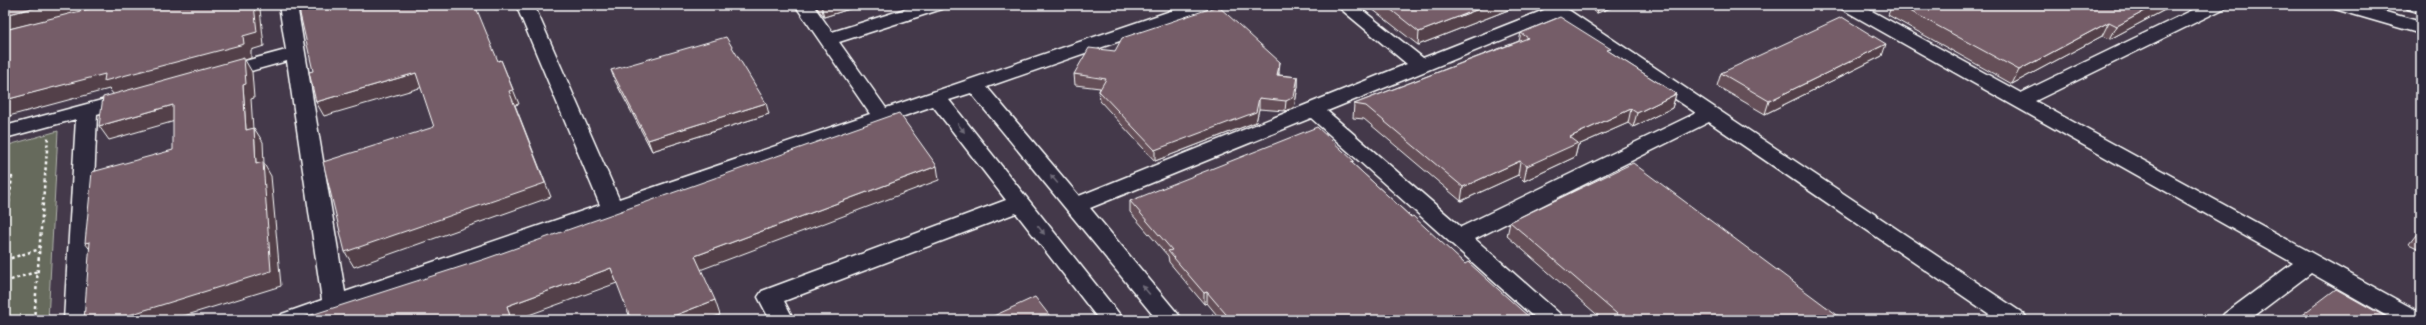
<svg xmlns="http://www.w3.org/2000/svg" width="2426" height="325" font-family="Pangolin,sans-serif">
	<rect width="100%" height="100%" fill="#44394a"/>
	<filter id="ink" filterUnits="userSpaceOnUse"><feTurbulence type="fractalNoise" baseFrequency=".025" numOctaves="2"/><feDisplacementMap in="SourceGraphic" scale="8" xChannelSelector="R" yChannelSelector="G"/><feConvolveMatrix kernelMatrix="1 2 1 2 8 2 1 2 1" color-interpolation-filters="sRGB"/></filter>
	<g filter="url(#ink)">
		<path fill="#666a5c" stroke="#b2b4ae" d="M58,131L48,320H5V146Z"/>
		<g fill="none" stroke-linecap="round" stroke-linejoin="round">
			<g stroke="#fff" stroke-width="3">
				<path id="minor" d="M279,5H297L345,292L600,205L516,5H534L619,199L870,114L795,5H813L832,32L918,5H945L942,9L839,42L886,108L1188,5H1215L1212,9L987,87L1079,196L1407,64L1336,5H1356L1423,58L1544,10L1540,5H1561L2024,314L2028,320H1998L1709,122L1475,239L1560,314L1564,320H1537L1311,118L1090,208L1183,320H1157L971,93L949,100L1124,320H1099L1016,213L784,301L794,320H770L758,297L762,291L1006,200L933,106L316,320H278L282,314L322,300L287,61L222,79L215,77L212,73L215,69L286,50ZM1556,18L1696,113L1461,227L1327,111Z
					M1839,5H1861L2021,93L2203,5H2226L2223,9L2035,101L2421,313V320H2394L2311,273L2249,320H2220L2224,314L2293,263L1842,9Z
					M2332,5H2361L2421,22V34L2335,9Z
					M2405,5H2421V13L2408,9Z
					M128,93L135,95L138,99L135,103L97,114L88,320H64L76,119L5,138V126Z"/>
			</g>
			<path stroke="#fff" stroke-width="2.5" stroke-dasharray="3 3" stroke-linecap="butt" d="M5,179L12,177L7,219
				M5,219H7L5,240
				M5,260L40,249
				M5,282L38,271
				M34,320L48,137"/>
			<use href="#minor" fill="#2f2a3d" fill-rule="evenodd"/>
		</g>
		<path fill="#655059" stroke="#fff" d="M815,5H862L824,17Z
			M1367,5H1521L1418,45Z
			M1585,5H1618L1597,13Z
			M1892,5H2174L2110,39L2102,36L2012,84L1888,15Z
			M1521,33L1610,52L1676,94L1672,108L1633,127L1628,123L1578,145L1575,157L1524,181L1518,175L1461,201L1364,119L1353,118L1354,104L1519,41Z
			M1882,56L1765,114L1717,86L1721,73Z
			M611,70L769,114L652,151L615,81Z
			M1279,72V75L1298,77V87L1294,108L1285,111L1259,109L1256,122L1155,161L1100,101L1099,91L1100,88L1075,85L1074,74Z
			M1353,164L1411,217L1465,264L1529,317L1537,320H1221L1207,303L1204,304L1169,262L1168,256L1130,212V201Z
			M1510,222L1844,320H1603L1507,236Z
			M2421,230V250L2409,244L2419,231Z"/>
		<path fill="#524149" stroke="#fff" d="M45,5H109L5,30V15Z
			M254,5H263V8L260,9L264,46L251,50V58L245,60L252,72L254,98L251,99L254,144L246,130L243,85L114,95L109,89L5,117V100L243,36Z
			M821,5H862L824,17Z
			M1489,5H1521L1418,45L1419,32Z
			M1601,5H1618L1597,13L1599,6Z
			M2156,5H2174L2110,39L2117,26Z
			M2109,22L2102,36L2012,84L2019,70Z
			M1886,44L1882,56L1765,114L1769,101Z
			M501,60L519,104L515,105L551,197L354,267L345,252Z
			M1280,62L1279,72L1277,85V75Z
			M416,73L423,87L324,116L316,102Z
			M1298,77V87L1294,108L1285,111L1286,101Z
			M1676,94L1672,108L1633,127L1637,113Z
			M1259,98V109L1256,122L1155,161V150Z
			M766,103L769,114L652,151L648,140Z
			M173,105L182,119L109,140L99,126Z
			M1631,109L1628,123L1578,145L1575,157L1524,181L1527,166L1570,137Z
			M254,128L263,142L264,164L271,176L281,286L171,320H113L256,164Z
			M1520,161L1518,175L1461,201L1463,187Z
			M937,166L939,180L700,270L695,256Z
			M90,242L96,257L85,243Z
			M611,268L617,283L515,320H511L507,306Z
			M1207,292V303L1204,304V293Z
			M715,300L720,315L706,320H663Z"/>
		<path fill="#755d68" stroke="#fff" d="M5,5H45L5,15Z
			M104,5H254L257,32L243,36L244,44L104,81L105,74L5,100V30Z
			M298,5H475L498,61L501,60L513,90L509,91L545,183L345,252L323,162L434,127L416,73L316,102L309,72L313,71Z
			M1385,5H1489L1419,32Z
			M1899,5H2156L2117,26L2109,22L2019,70Z
			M1218,6L1280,62L1277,75L1298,77L1294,97L1286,101L1259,98L1256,112L1155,150L1099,91L1106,79L1074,74L1089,48L1115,51L1122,38Z
			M1560,17L1611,49L1607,50L1676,94L1637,113L1631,109L1570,137L1578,143L1527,166L1520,161L1463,187L1366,106L1354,104L1528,38L1521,33Z
			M1842,17L1886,44L1769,101L1721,73Z
			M726,37L766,103L648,140L611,70Z
			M244,58L246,84L243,85L246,130L254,128L256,164L263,162L271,271L113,320H84L90,242L85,243L92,172L173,150V105L99,126L103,97Z
			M899,113L937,166L695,256L715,300L663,320H631L611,268L507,306L511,320H302V318L485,259Z
			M1317,127L1354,161L1351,162L1411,217L1413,216L1465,264L1468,262L1529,317L1532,315L1537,320H1231L1207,292L1204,293L1168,251L1172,250L1130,201Z
			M1633,163L1844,320H1624L1510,222Z
			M2336,289L2391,320H2295Z
			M1035,297L1053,320H985Z"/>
		<defs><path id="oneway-solid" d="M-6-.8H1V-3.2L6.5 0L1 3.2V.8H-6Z"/></defs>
		<g fill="#6d6a77">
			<use href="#oneway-solid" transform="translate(961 128) rotate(52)"/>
			<use href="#oneway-solid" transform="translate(1054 179) rotate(-130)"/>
			<use href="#oneway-solid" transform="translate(1041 230) rotate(52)"/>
			<use href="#oneway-solid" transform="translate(1146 290) rotate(-130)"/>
		</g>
	</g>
	<rect width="2426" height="325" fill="none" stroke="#2f2a3d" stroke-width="20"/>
	<rect x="10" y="10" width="2406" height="305" fill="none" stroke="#fff" stroke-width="1.5" filter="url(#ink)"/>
</svg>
